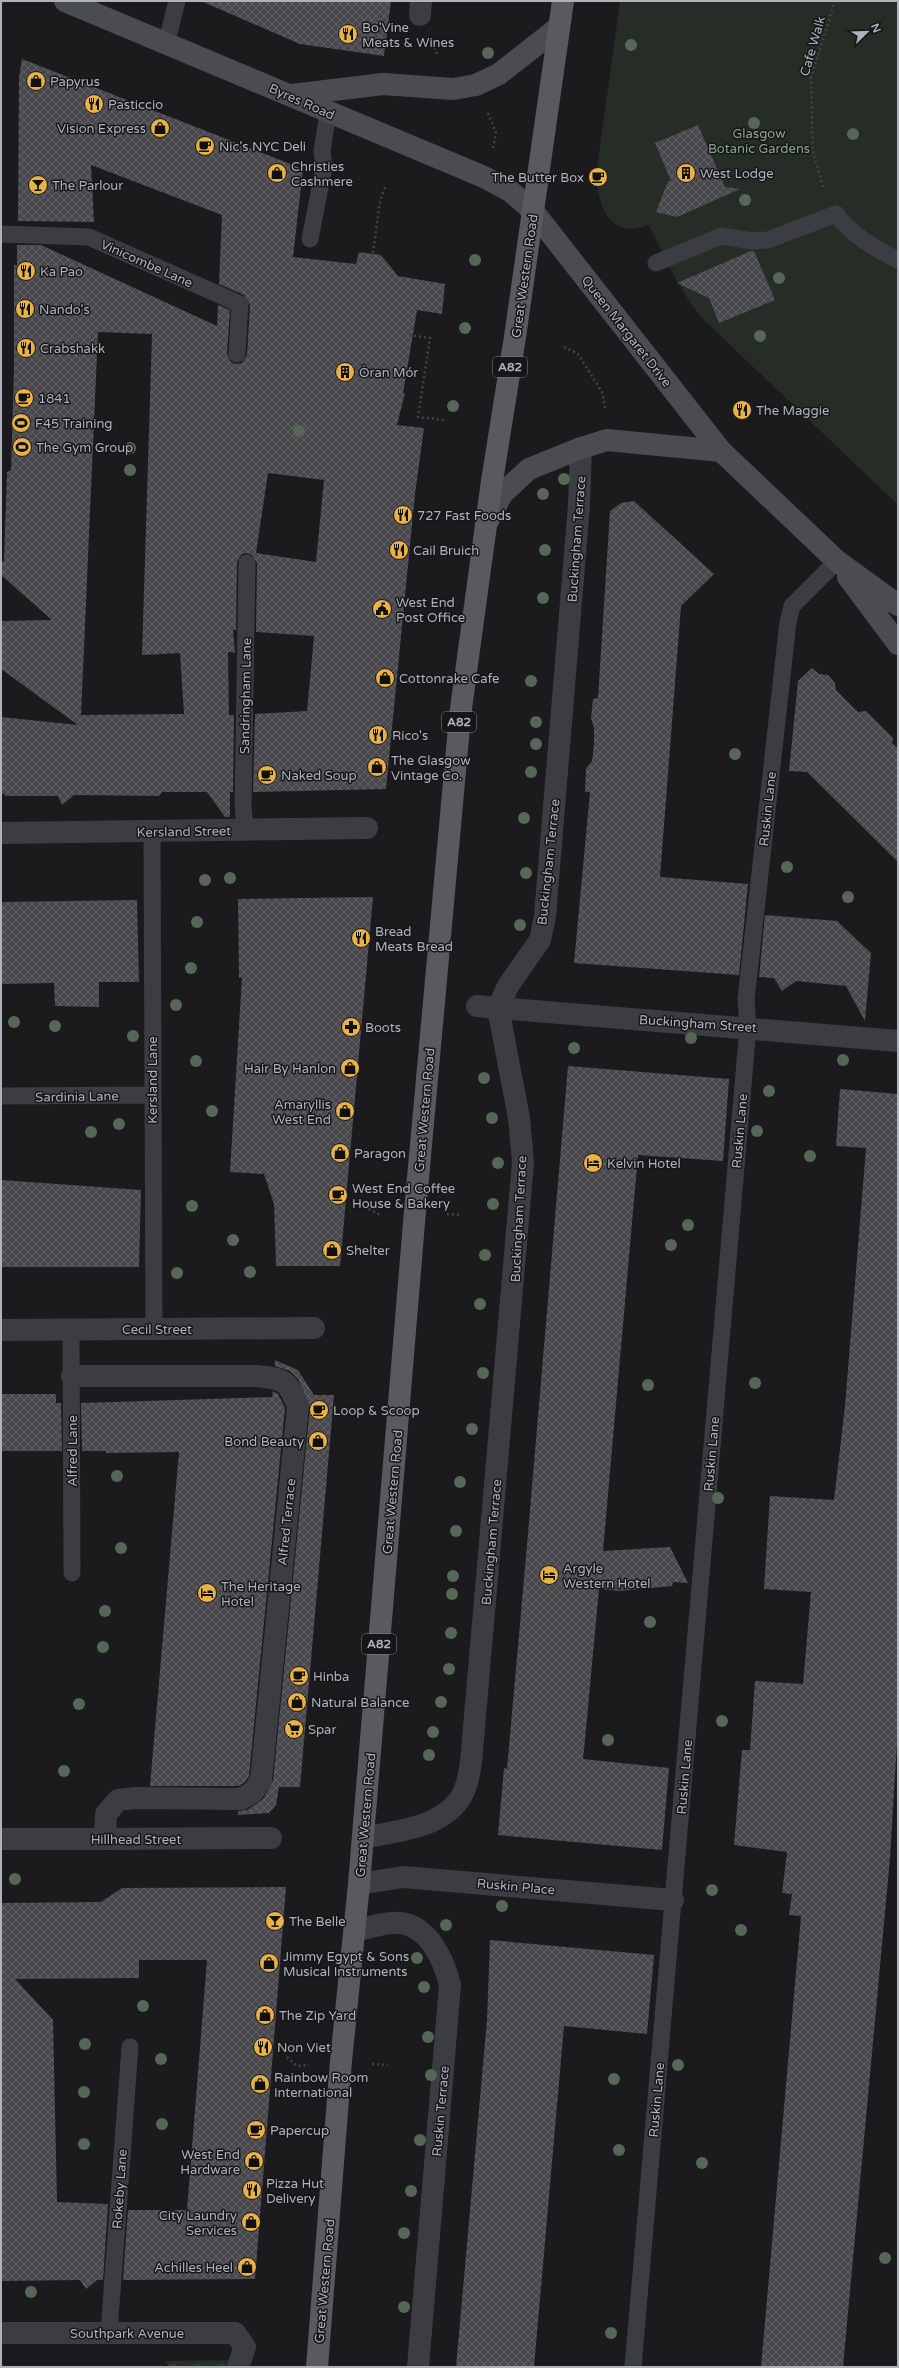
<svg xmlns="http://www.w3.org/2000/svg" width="899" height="2368" font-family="'Varela Round',sans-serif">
	<defs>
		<pattern id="grass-tufts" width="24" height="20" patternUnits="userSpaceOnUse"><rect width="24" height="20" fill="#252d26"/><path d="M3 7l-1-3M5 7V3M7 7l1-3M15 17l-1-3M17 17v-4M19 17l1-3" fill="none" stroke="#424944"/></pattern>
		<pattern id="building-cross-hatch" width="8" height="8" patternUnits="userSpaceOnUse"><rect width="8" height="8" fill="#48484d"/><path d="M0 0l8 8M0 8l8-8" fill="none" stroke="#606065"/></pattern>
	</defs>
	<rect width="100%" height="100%" fill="#1b1b1d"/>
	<path fill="url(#grass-tufts)" d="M232,2360L230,2367H169L165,2361Z"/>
	<path fill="#252d26" d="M620,1H898V505L703,319C679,290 665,259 649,225C644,226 636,229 630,229C603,226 598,197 596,175Z"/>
	<path fill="url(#building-cross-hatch)" fill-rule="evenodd" d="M201,1H391L384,56L300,44Z
		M22,59L303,169L293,257L356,264L359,252L381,255L398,276L445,284L442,314L417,310L403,393H405L397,425L424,428L415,494L386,789L253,792L255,714L307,711L314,636L256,632L257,563L252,555L247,553L242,554L237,562L236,630H233L235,653L228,652L229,715H234L233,792H230V817H225L207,792H162L159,796L74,795L62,805L58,796H5V794H1V717L78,725L1,669V621L52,620L1,575V563L4,561L7,472L11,470L14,368V265H17V245H41L217,326L218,305L230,310L227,354L231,362L236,364L242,363L247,355L250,305L244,295L219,284L222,215L91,165L94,222L18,221L19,78ZM98,332L152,334L142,655L180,653L184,714L81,715ZM268,473L324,480L316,562L256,553Z
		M698,125L725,187L740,189L677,217L656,212L668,181H671L655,143Z
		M751,251H754L775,300L719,323L709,298L677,283Z
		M634,501L714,574L681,606L660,877L748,884L739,975L574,963L590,792H585L586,768L592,761L594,745V728L591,718L593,699L598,698L610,511L621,503Z
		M812,668L819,674L828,675L835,683L836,690L858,712L866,711L893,738L892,743L898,748V862L807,772L789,771L798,681Z
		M373,897L340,1266H276L274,1204L264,1174L230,1172L242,977L239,978L238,899Z
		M137,900L139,982H99V1007L55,1006L54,983L1,984V902Z
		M765,915L837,921L871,953L865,1021L846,986L796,981L782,991L774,978L759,977Z
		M568,1066L729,1079L723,1161L638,1155L603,1551L670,1547L688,1583L673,1582L672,1586L620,1591L599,1589L586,1729L583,1759L669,1768L662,1850L498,1835L504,1768L507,1769L527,1545Z
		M840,1089L898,1094V1726L890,1858L843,2367H761L801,1916L789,1915L792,1894L782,1893L787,1852L734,1845L742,1750H750L755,1681L803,1684L811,1592L764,1589L770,1496L834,1500L845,1406L866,1148L836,1146Z
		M1,1180L141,1190L139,1267H1Z
		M275,1360L298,1370L314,1395H334L300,1787H279L276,1805L269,1813L238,1815V1811L247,1810L263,1799L273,1781L310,1407L298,1379L290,1371L275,1366Z
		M273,1391L278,1394L285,1408L249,1776L244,1783L238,1786H150L179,1452L106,1453V1451H82L81,1403L272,1397Z
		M1,1394H56V1403H61L62,1451H1Z
		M286,1887L255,2279L123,2280L128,2210H187L207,1960H139V1978L15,1979L53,2020L57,2202L108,2204L103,2280H97L86,2289L80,2280L1,2281V1903L101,1902L122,1888Z
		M490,1940L654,1955L647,2034L564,2026L534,2367H456L487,2020Z"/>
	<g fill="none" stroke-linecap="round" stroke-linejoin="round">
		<path stroke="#424449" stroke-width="2.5" stroke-dasharray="2 3" stroke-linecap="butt" d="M432,43L438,56
			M488,113L496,133L493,148
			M823,187L813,152L811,77L835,1
			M373,253L380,201L386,185
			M409,335L430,338L418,417L444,420
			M564,347L578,354L602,392L605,408
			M360,1204L378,1214H382
			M447,1214L460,1215
			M287,2057L297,2066L309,2065
			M372,2064L388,2065"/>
		<path stroke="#3c3d42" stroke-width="17" d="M166,45L177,1
			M1,234L89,237L240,304L237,354
			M310,239L324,167L322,151L328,113
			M656,263L721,236L752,241L768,240L836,214C851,235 875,249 898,260
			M245,829L243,805L247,563
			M152,832L154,1328
			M1,1096L152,1095
			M71,1329L72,1573
			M109,2332L130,2047
			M633,2367L748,1027L746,999L788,622L792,606L837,561"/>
		<path stroke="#3c3d42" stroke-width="22" d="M420,15L421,1
			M477,1006L498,1008
			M72,1376H257C285,1379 287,1380 298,1406L261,1780L253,1792L241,1799L137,1798L118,1800L106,1814L105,1839L271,1838"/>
		<path stroke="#3c3d42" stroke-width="22" d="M1,833L367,828
			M498,1008L898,1041
			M1,1330L314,1328
			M363,1838C395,1831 438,1829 459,1800C467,1789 469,1775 471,1762L523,1162L519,1118L498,1008L508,986L540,940L545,916L579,505L581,448
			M1,1839H105
			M359,1884L403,1877L673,1900
			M355,1931C367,1928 389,1921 401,1923C429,1927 444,1960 450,1985L418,2367
			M1,2333H235L245,2347L238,2367"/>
		<path stroke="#4a4c51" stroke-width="22" d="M65,1L484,177L510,191L533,211L721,451L837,561L898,605
			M292,95L383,84L453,89L476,85L499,74L559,27
			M487,523L502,494L529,469L581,448L607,440L721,451
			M848,577L898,644"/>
		<path stroke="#585a60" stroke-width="22" d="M317,2367L341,2061L359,1884L415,1211L460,716L492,481L515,337L563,1"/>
	</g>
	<g fill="#566758">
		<circle cx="631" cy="45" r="6"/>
		<circle cx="488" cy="53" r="6"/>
		<circle cx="754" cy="123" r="6"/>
		<circle cx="853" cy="134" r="6"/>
		<circle cx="745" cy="200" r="6"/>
		<circle cx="475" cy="260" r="6"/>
		<circle cx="779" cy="278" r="6"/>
		<circle cx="465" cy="328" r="6"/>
		<circle cx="760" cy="336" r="6"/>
		<circle cx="453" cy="406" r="6"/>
		<circle cx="299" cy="431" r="6"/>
		<circle cx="130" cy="448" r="6"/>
		<circle cx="130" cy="470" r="6"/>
		<circle cx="564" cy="479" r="6"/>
		<circle cx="543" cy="494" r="6"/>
		<circle cx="545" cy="550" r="6"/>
		<circle cx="543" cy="598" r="6"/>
		<circle cx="531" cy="681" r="6"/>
		<circle cx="536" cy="722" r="6"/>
		<circle cx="536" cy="744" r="6"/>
		<circle cx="735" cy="754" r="6"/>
		<circle cx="531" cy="772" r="6"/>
		<circle cx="524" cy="818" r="6"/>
		<circle cx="787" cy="867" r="6"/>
		<circle cx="526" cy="873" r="6"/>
		<circle cx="230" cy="878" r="6"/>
		<circle cx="205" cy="880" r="6"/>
		<circle cx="848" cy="897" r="6"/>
		<circle cx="197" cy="922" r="6"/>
		<circle cx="520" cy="925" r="6"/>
		<circle cx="191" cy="968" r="6"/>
		<circle cx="176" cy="1005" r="6"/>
		<circle cx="14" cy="1022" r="6"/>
		<circle cx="55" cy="1026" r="6"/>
		<circle cx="133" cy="1036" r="6"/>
		<circle cx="691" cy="1038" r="6"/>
		<circle cx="574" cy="1048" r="6"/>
		<circle cx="843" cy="1060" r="6"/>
		<circle cx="196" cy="1061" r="6"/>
		<circle cx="484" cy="1078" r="6"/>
		<circle cx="769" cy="1091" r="6"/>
		<circle cx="212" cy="1111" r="6"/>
		<circle cx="492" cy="1118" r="6"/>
		<circle cx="119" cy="1124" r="6"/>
		<circle cx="757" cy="1131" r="6"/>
		<circle cx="91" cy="1132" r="6"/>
		<circle cx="810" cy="1156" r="6"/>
		<circle cx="498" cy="1163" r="6"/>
		<circle cx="493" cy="1204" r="6"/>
		<circle cx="192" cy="1206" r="6"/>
		<circle cx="688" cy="1225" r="6"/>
		<circle cx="233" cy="1240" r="6"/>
		<circle cx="671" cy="1245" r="6"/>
		<circle cx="485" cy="1255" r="6"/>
		<circle cx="250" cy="1272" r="6"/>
		<circle cx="177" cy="1273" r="6"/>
		<circle cx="480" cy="1304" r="6"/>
		<circle cx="483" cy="1373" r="6"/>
		<circle cx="755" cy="1383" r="6"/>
		<circle cx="648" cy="1385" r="6"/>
		<circle cx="472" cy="1429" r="6"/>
		<circle cx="117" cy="1476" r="6"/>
		<circle cx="460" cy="1482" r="6"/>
		<circle cx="718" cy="1498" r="6"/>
		<circle cx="456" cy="1531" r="6"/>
		<circle cx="121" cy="1548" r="6"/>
		<circle cx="453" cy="1576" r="6"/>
		<circle cx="452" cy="1594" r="6"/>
		<circle cx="105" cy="1611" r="6"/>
		<circle cx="650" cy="1622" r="6"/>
		<circle cx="451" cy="1633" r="6"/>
		<circle cx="103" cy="1647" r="6"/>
		<circle cx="449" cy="1669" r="6"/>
		<circle cx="441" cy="1702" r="6"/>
		<circle cx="79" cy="1704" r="6"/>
		<circle cx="722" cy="1721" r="6"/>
		<circle cx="433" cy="1732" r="6"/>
		<circle cx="608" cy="1740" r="6"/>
		<circle cx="429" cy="1755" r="6"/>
		<circle cx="64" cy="1771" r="6"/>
		<circle cx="15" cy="1879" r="6"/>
		<circle cx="712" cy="1890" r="6"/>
		<circle cx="502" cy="1906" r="6"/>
		<circle cx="446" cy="1925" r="6"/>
		<circle cx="741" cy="1930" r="6"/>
		<circle cx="417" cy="1958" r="6"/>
		<circle cx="424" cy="1987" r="6"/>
		<circle cx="143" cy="2006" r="6"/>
		<circle cx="428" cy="2037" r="6"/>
		<circle cx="85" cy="2044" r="6"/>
		<circle cx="161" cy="2059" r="6"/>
		<circle cx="678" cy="2065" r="6"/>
		<circle cx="431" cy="2075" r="6"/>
		<circle cx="614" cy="2079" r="6"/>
		<circle cx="84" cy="2092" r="6"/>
		<circle cx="162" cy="2124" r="6"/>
		<circle cx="420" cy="2140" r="6"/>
		<circle cx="84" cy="2144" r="6"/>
		<circle cx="619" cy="2150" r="6"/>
		<circle cx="702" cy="2163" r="6"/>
		<circle cx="411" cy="2191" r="6"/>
		<circle cx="404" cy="2233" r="6"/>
		<circle cx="885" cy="2258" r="6"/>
		<circle cx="31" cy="2292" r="6"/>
		<circle cx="404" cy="2307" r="6"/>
		<circle cx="611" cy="2333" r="6"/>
	</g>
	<defs>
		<g id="restaurant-disc" transform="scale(1)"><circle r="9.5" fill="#e9b246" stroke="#161618"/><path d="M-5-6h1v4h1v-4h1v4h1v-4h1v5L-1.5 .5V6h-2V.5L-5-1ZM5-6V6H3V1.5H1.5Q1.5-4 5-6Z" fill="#111"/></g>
		<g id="shop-disc" transform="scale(1)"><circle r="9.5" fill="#e9b246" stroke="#161618"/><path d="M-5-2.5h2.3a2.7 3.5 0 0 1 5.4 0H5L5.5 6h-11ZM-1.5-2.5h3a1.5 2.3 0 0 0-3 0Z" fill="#111"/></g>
		<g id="cafe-disc" transform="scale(1)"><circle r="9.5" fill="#e9b246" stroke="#161618"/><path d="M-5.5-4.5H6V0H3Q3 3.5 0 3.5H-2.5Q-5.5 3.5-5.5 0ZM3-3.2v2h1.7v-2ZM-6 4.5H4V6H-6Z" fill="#111"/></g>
		<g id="building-disc" transform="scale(1)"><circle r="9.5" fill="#e9b246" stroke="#161618"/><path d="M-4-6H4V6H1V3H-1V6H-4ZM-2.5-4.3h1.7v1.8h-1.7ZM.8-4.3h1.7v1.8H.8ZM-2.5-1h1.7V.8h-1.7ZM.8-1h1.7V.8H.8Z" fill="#111"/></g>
		<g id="bar-disc" transform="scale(1)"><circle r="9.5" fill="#e9b246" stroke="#161618"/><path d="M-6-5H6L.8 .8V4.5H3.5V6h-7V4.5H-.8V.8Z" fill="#111"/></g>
		<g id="stadium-disc" transform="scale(1)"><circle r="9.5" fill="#e9b246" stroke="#161618"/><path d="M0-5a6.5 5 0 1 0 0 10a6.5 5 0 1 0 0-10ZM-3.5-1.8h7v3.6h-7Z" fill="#111"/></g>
		<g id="civic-disc" transform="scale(1)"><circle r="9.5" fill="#e9b246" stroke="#161618"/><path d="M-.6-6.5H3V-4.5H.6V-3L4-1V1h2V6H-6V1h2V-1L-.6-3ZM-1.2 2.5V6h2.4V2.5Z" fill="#111"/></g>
		<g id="pharmacy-disc" transform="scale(1)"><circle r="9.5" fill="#e9b246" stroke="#161618"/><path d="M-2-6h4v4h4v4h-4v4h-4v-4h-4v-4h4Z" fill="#111"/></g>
		<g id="hotel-disc" transform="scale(1)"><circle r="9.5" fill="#e9b246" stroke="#161618"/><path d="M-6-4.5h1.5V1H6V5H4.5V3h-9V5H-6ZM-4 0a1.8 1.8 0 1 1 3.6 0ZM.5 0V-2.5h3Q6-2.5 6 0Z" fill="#111"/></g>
		<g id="supermarket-disc" transform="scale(1)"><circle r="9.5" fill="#e9b246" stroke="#161618"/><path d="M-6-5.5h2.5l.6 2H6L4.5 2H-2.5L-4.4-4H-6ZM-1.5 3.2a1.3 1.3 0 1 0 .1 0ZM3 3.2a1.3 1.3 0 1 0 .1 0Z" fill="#111"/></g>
	</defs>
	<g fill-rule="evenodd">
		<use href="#restaurant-disc" x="348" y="34"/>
		<use href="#shop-disc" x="36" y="81"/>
		<use href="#restaurant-disc" x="94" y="104"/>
		<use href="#shop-disc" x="160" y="128"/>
		<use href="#cafe-disc" x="205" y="146"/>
		<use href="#shop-disc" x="277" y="173"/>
		<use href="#building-disc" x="686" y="173"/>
		<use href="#cafe-disc" x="598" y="177"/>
		<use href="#bar-disc" x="38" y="185"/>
		<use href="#restaurant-disc" x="26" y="271"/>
		<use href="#restaurant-disc" x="25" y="309"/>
		<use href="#restaurant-disc" x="26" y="348"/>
		<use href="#building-disc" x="345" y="372"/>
		<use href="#cafe-disc" x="24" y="398"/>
		<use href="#restaurant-disc" x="742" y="410"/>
		<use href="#stadium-disc" x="21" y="423"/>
		<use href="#stadium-disc" x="22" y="447"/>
		<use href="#restaurant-disc" x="403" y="515"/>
		<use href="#restaurant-disc" x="399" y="550"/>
		<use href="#civic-disc" x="382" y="609"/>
		<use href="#shop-disc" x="385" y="678"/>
		<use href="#restaurant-disc" x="378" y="735"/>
		<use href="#shop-disc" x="377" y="767"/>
		<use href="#cafe-disc" x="267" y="775"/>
		<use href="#restaurant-disc" x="361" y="938"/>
		<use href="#pharmacy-disc" x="351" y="1027"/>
		<use href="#shop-disc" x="350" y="1068"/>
		<use href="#shop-disc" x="345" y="1111"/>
		<use href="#shop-disc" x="340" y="1153"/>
		<use href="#hotel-disc" x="593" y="1163"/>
		<use href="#cafe-disc" x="338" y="1195"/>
		<use href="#shop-disc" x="332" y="1250"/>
		<use href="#cafe-disc" x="319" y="1410"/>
		<use href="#shop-disc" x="318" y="1441"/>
		<use href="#hotel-disc" x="549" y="1575"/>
		<use href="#hotel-disc" x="207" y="1593"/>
		<use href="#cafe-disc" x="299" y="1676"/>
		<use href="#shop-disc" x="297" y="1702"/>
		<use href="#supermarket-disc" x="294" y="1729"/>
		<use href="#bar-disc" x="275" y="1921"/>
		<use href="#shop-disc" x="269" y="1963"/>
		<use href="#shop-disc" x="265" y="2015"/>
		<use href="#restaurant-disc" x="263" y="2047"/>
		<use href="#shop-disc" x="260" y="2084"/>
		<use href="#cafe-disc" x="256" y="2130"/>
		<use href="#shop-disc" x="254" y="2161"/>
		<use href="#restaurant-disc" x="252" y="2190"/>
		<use href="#shop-disc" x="251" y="2222"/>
		<use href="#shop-disc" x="247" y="2267"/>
	</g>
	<g text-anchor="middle" stroke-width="3" stroke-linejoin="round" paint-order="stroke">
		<g fill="#161618" stroke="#80838a" stroke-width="1">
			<rect x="493" y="357" width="34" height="20" rx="3"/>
			<rect x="442" y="712" width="34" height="20" rx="3"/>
			<rect x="362" y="1634" width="34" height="20" rx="3"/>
		</g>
		<g font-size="12" font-weight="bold" fill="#aeb2bb">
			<text x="510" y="371">A82</text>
			<text x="459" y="726">A82</text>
			<text x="379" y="1648">A82</text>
		</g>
		<g font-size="13" fill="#aeb2bb" stroke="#161618" text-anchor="start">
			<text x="362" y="32">Bo'Vine<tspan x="362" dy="15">Meats &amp; Wines</tspan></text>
			<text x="50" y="86">Papyrus</text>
			<text x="108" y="109">Pasticcio</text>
			<text x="146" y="133" text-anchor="end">Vision Express</text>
			<text x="219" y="151">Nic's NYC Deli</text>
			<text x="291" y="171">Christies<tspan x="291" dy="15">Cashmere</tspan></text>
			<text x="700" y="178">West Lodge</text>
			<text x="584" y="182" text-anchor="end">The Butter Box</text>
			<text x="52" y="190">The Parlour</text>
			<text x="40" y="276">Ka Pao</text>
			<text x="39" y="314">Nando's</text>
			<text x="40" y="353">Crabshakk</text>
			<text x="359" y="377">Òran Mór</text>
			<text x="38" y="403">1841</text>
			<text x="756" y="415">The Maggie</text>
			<text x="35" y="428">F45 Training</text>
			<text x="36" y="452">The Gym Group</text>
			<text x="417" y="520">727 Fast Foods</text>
			<text x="413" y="555">Cail Bruich</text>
			<text x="396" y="607">West End<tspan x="396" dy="15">Post Office</tspan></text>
			<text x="399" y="683">Cottonrake Cafe</text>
			<text x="392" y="740">Rico's</text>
			<text x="391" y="765">The Glasgow<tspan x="391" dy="15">Vintage Co.</tspan></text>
			<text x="281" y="780">Naked Soup</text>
			<text x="375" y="936">Bread<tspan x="375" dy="15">Meats Bread</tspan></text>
			<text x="365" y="1032">Boots</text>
			<text x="336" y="1073" text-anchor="end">Hair By Hanlon</text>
			<text x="331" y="1109" text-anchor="end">Amaryllis<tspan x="331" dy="15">West End</tspan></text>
			<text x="354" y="1158">Paragon</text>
			<text x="607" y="1168">Kelvin Hotel</text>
			<text x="352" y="1193">West End Coffee<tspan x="352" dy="15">House &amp; Bakery</tspan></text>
			<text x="346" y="1255">Shelter</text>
			<text x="333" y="1415">Loop &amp; Scoop</text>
			<text x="304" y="1446" text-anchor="end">Bond Beauty</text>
			<text x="563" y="1573">Argyle<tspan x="563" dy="15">Western Hotel</tspan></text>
			<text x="221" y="1591">The Heritage<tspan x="221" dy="15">Hotel</tspan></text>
			<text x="313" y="1681">Hinba</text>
			<text x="311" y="1707">Natural Balance</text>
			<text x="308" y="1734">Spar</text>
			<text x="289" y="1926">The Belle</text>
			<text x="283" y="1961">Jimmy Egypt &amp; Sons<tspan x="283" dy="15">Musical Instruments</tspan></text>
			<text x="279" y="2020">The Zip Yard</text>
			<text x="277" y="2052">Non Viet</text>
			<text x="274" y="2082">Rainbow Room<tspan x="274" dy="15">International</tspan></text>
			<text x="270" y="2135">Papercup</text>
			<text x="240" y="2159" text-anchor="end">West End<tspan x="240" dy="15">Hardware</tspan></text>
			<text x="266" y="2188">Pizza Hut<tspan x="266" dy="15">Delivery</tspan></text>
			<text x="237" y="2220" text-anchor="end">City Laundry<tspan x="237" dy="15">Services</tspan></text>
			<text x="233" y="2272" text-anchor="end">Achilles Heel</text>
		</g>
		<g font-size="13" fill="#aeb2bb" stroke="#161618">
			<text transform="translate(812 46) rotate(-74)" y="5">Cafe Walk</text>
			<text transform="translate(302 101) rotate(24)" y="5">Byres Road</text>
			<text transform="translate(147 263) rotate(24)" y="5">Vinicombe Lane</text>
			<text transform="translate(524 276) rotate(-82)" y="5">Great Western Road</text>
			<text transform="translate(627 331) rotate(52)" y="5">Queen Margaret Drive</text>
			<text transform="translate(576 539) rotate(-86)" y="5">Buckingham Terrace</text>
			<text transform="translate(245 696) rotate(-89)" y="5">Sandringham Lane</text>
			<text transform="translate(767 809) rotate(-84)" y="5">Ruskin Lane</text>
			<text transform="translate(184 831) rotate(-1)" y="5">Kersland Street</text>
			<text transform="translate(548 862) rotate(-84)" y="5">Buckingham Terrace</text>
			<text transform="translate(698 1023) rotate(4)" y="5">Buckingham Street</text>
			<text transform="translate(152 1080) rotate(-90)" y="5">Kersland Lane</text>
			<text transform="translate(77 1096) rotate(-1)" y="5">Sardinia Lane</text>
			<text transform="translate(424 1110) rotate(-85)" y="5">Great Western Road</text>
			<text transform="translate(739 1131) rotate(-85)" y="5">Ruskin Lane</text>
			<text transform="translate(518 1219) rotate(-87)" y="5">Buckingham Terrace</text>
			<text x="157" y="1334">Cecil Street</text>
			<text transform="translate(72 1451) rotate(-90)" y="5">Alfred Lane</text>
			<text transform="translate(711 1454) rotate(-85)" y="5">Ruskin Lane</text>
			<text transform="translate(392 1492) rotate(-85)" y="5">Great Western Road</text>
			<text transform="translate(286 1522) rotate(-84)" y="5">Alfred Terrace</text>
			<text transform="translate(491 1542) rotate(-85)" y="5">Buckingham Terrace</text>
			<text transform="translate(684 1777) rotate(-85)" y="5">Ruskin Lane</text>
			<text transform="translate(365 1815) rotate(-85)" y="5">Great Western Road</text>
			<text x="136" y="1844">Hillhead Street</text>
			<text transform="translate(516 1886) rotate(5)" y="5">Ruskin Place</text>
			<text transform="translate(656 2100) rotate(-85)" y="5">Ruskin Lane</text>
			<text transform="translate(440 2111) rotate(-85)" y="5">Ruskin Terrace</text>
			<text transform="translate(119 2189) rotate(-86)" y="5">Rokeby Lane</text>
			<text transform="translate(324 2281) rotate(-85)" y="5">Great Western Road</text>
			<text x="127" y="2338">Southpark Avenue</text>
		</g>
		<g font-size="13" fill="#86a588" stroke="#161618">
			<text x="759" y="138">Glasgow<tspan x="759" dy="15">Botanic Gardens</tspan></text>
		</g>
	</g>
	<rect width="899" height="2368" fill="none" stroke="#aeb2bb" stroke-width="4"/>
	<g transform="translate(867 32) rotate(67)" stroke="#161618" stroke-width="3" paint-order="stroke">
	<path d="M0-3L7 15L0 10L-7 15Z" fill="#aeb2bb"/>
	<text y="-6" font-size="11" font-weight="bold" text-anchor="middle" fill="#aeb2bb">N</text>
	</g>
</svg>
